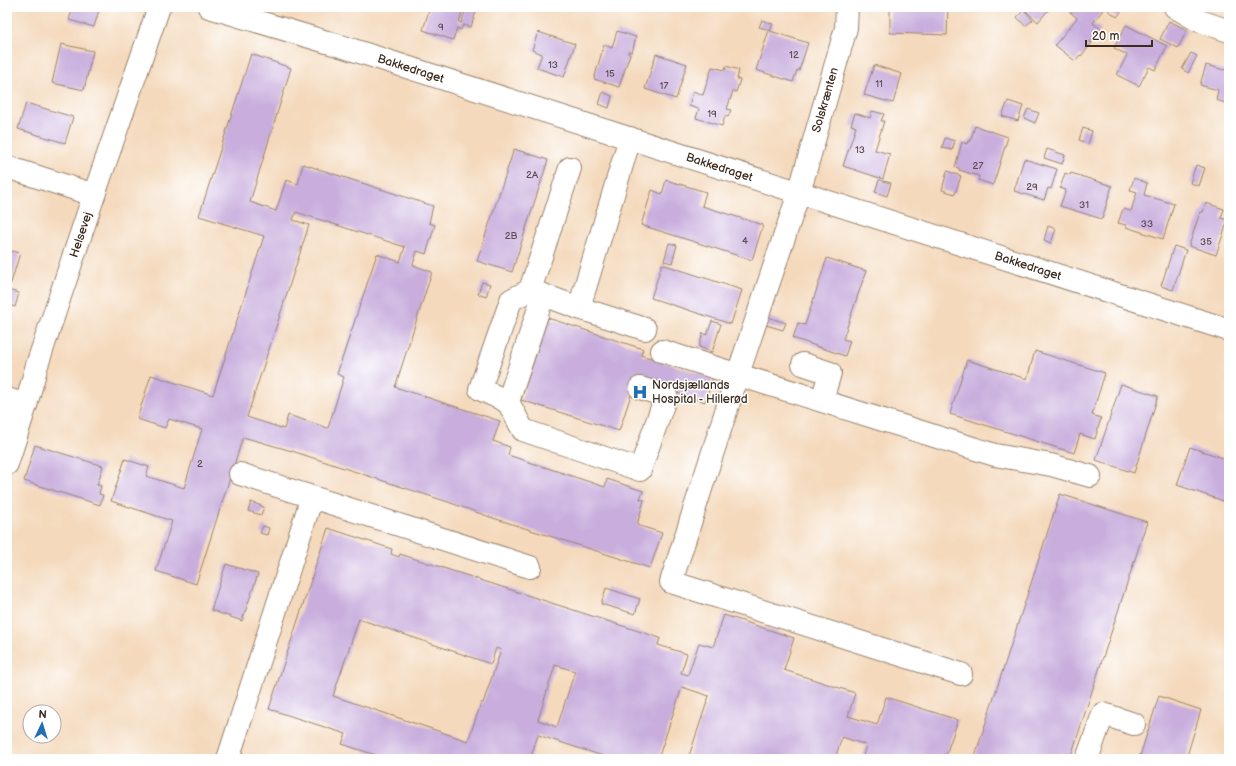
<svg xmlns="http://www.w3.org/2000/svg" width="1236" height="766" font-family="'Balsamiq Sans',sans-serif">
	<rect width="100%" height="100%" fill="#fff"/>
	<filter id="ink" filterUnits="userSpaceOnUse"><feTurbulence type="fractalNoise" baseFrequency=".025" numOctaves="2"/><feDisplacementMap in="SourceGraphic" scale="8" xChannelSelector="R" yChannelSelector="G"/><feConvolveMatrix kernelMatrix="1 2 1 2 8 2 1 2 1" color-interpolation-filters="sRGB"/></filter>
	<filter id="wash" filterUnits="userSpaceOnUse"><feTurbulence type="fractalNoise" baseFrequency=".012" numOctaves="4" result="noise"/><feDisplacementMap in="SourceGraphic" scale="16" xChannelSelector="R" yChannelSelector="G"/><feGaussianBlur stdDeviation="0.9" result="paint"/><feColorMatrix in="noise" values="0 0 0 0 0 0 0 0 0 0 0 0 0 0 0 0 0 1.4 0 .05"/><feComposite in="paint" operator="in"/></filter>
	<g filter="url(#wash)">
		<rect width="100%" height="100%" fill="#f4d9bc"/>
		<g id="blocks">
			<path fill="#c8addd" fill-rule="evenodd" d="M73,7H100L94,27L69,20Z
				M430,7H464L459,22L461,23L467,7L477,9L471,27L463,25L461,30L457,28L453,40L423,30Z
				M890,7H948L947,35L890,33Z
				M1030,7H1051L1038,22L1026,11Z
				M1069,7H1105L1093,23L1101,29L1090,42L1092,43L1081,56L1080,55L1075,61L1055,45L1077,18L1069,11L1071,9Z
				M1111,7H1125L1117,17L1108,10Z
				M1024,10L1033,20L1025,26L1017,17Z
				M762,20L773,24L770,31L808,43L799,71L797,70L793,82L756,70L769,30L759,27Z
				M1169,21L1187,30L1178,48L1160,39Z
				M1126,25L1167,46L1155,70L1149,67L1139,86L1117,75L1127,55L1114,48Z
				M617,31L636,37L632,52L628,51V53L630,54L619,87L594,79L604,45L612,48Z
				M538,32L575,44L564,77L537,68L542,54L532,50Z
				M61,44L93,51L84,90L52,83Z
				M1191,53L1197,56L1188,73L1182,69Z
				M251,54L291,68L250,202L276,211L286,180L298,184L303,164L433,206L429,223L435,225L426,254L417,251L413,265L432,272L395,387L500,421L493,441L510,447L508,455L605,487L607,479L643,491L640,499L644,500L637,525L662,533L650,568L490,517L448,502L292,451L243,437L196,584L156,571L172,521L111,501L125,459L149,467L146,476L184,488L202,429L169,419L165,428L137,419L151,375L213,395L264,236L199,216ZM296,212L405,247L400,262L377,254L337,374L344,377L328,428L288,415L284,429L247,417L309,225L293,220Z
				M656,54L687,64L676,99L645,89Z
				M874,65L902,74L893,103L864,95Z
				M1206,65L1224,70L1225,69L1229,70V104L1216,100L1218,90L1200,85Z
				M726,66L739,70L737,79L740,80L736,92L733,91L727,109L731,110L728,117L725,116L722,126L696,118L699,109L689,106L693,91L703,95L712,67L725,70Z
				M603,92L612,96L609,108L599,104Z
				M1008,101L1023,106L1018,121L1002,116Z
				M26,103L73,117L65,143L18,129Z
				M1028,109L1039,113L1035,123L1024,118Z
				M872,111L884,114L881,121H884L875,150L890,154L883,179L843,166L856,127L851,125L855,113L870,118Z
				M975,126L1008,137L993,185L978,180L979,176L959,170V168L955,167L962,142L967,144L968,141L970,142Z
				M1083,128L1092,131L1088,144L1079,140Z
				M945,138L955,141L952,150L942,148Z
				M514,149L548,160L512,272L477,261Z
				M1047,149L1065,155L1062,164L1044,158Z
				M1024,159L1057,169L1051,189L1048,188L1044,200L1014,191Z
				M1196,165L1205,168L1199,186L1190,183Z
				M947,171L961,176L955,194L942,190Z
				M1065,173L1070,175L1071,173L1112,186L1102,219L1060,206L1066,190L1060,188Z
				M1134,178L1147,183L1144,195L1174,204L1163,239L1126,227V225L1118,223L1123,209L1131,211L1137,192L1130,190Z
				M666,180L706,192L702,206L763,225L752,260L641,225L652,190L662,194Z
				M879,180L891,183L887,196L875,192Z
				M1206,203L1224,209L1221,218L1228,220L1216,255L1189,246L1200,212H1203Z
				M1048,226L1056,229L1051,243L1044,240Z
				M669,243L677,245L672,263L664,261Z
				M1174,246L1186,250L1173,290L1161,286Z
				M7,250L20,253L11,283L7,281Z
				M827,258L866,271L843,339L850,341L845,356L793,338L798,323L805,325Z
				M662,264L742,290L731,324L651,298Z
				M482,282L490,284L486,297L478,294Z
				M7,290L19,293L15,307L7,304Z
				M768,317L786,323L783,330L766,325Z
				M548,318L643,349L641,355L713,378L705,402L636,380L619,431L521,400Z
				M712,321L721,324L712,352L699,347L703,333L707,335Z
				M1035,351L1105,373L1092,415L1101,418L1095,439L1080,434L1074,453L950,414L967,360L1027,379Z
				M1121,384L1158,396L1134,473L1096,460Z
				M35,445L103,466L97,485L101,486L99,494L103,495L100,505L24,481Z
				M1190,447L1229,460V503L1177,485Z
				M1060,494L1147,522L1070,759H974Z
				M251,502L264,507L261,515L248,511Z
				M263,526L269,528L267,535L260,533Z
				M328,528L392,549L391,554L399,557L400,554L660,638L658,645L687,654L681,673L688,675L699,643L713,647L724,615L794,638L784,670L855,693L848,716L877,725L886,697L958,720L945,758L948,759H862L866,745L842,737L835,759H688L709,696L682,687L658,759H612L538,735L530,759H388L342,744L346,734L269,709ZM359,619L491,664L496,648L501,650L483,703H481L468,741L333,696ZM555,665L575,671L557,727L538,720Z
				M226,564L258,574L242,621L211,610Z
				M606,588L640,599L635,614L601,604Z
				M1159,696L1201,710L1186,759H1139Z"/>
		</g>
	</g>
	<g filter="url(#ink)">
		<use href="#blocks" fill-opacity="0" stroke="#98826d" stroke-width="1"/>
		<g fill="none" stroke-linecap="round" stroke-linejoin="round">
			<g stroke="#98826d" stroke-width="24">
				<g id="minor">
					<path id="s1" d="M209,7L347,48L1229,330"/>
					<path d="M847,7L846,28L799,193L738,374L671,582L961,674"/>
					<path d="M1175,7L1197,20L1229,31"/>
					<path d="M7,167L94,195"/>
					<path d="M570,168L530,290L579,308L645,329"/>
					<path d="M543,296L508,402L523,430L640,470L666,396L640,388"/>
					<path d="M579,308L630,138"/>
					<path d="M662,351L995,455L1051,465L1090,476"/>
					<path d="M803,364L830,373L822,400"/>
					<path d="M7,399L26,405"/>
					<path d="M508,402L480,389L511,300L530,290"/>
					<path id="s2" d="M7,464L26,405L37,365L94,195L159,7"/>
					<path d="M240,474L530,567"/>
					<path d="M228,759L312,497"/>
					<path d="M1087,759L1103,714L1134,724"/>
				</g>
			</g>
			<use href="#minor" stroke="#fff" stroke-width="22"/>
		</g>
	</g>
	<defs>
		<g id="hospital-bare" transform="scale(1.2)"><path d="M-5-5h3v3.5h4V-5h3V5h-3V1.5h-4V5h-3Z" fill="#1f6fb2" stroke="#fff" stroke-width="2.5" paint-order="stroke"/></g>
	</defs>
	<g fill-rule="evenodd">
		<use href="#hospital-bare" x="640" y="392"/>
	</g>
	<g text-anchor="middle" stroke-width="3" stroke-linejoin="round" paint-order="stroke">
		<g font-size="10" fill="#5e4b4e">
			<text x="441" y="30">9</text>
			<text x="794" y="58">12</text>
			<text x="553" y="68">13</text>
			<text x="610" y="77">15</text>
			<text x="879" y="87">11</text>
			<text x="664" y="89">17</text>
			<text x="712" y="117">19</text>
			<text x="860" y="153">13</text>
			<text x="978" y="169">27</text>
			<text x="532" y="178">2A</text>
			<text x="1032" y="190">29</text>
			<text x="1084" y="208">31</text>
			<text x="1147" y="227">33</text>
			<text x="511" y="239">2B</text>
			<text x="745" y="244">4</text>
			<text x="1206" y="245">35</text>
			<text x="200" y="467">2</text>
		</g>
		<g font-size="12" fill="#3b2a1e" stroke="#fff">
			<text dy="4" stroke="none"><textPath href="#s1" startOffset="211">Bakkedraget</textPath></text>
			<text transform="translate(825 100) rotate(-74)" y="4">Solskrænten</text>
			<text dy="4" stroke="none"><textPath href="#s1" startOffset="535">Bakkedraget</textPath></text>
			<text dy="4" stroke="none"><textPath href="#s2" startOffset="241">Helsevej</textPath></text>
			<text dy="4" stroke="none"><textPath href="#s1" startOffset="859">Bakkedraget</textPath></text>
		</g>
		<g font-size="12" fill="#3b2a1e" stroke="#fff" text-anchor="start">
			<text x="652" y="389">Nordsjællands<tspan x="652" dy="14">Hospital - Hillerød</tspan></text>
		</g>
	</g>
	<rect width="1236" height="766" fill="none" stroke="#fff" stroke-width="24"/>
	<g transform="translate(42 724) rotate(4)"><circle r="19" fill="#ffffff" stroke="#b1aaa5"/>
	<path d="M0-3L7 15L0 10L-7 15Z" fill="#1f6fb2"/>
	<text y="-6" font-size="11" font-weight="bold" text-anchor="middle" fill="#3b2a1e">N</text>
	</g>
	<path d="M1086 40v6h66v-6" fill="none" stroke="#3b2a1e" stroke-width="2"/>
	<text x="1092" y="40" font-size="12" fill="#3b2a1e" stroke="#ffffff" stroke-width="3" paint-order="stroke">20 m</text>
</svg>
